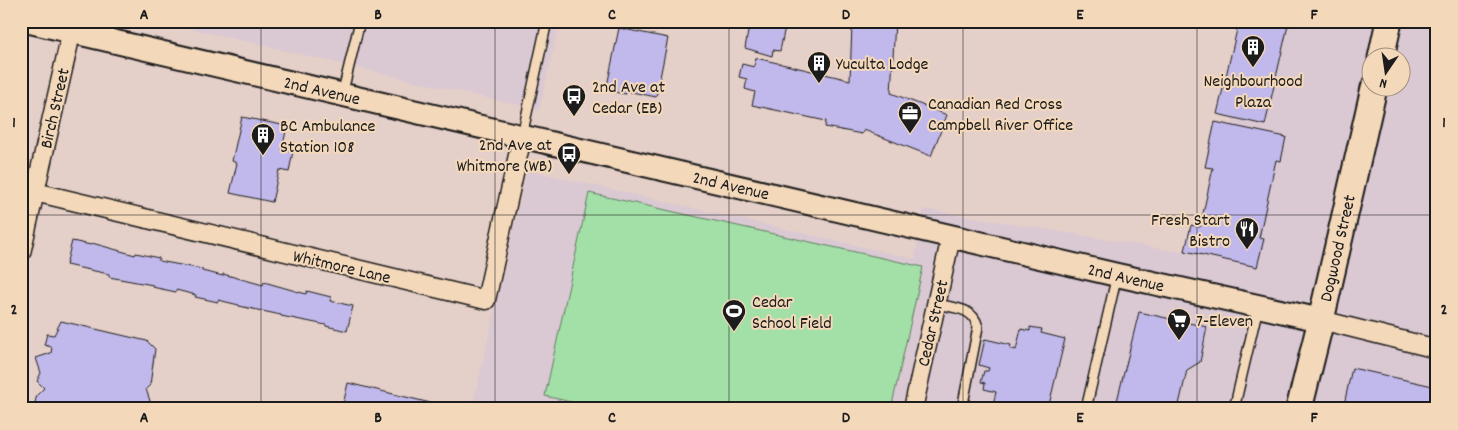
<svg xmlns="http://www.w3.org/2000/svg" width="1458" height="430" font-family="Dekko,sans-serif">
	<rect width="100%" height="100%" fill="#e5cfc9"/>
	<filter id="ink" filterUnits="userSpaceOnUse"><feTurbulence type="fractalNoise" baseFrequency=".02" numOctaves="2"/><feDisplacementMap in="SourceGraphic" scale="10" xChannelSelector="R" yChannelSelector="G"/><feConvolveMatrix kernelMatrix="1 2 1 2 8 2 1 2 1" color-interpolation-filters="sRGB"/></filter>
	<g filter="url(#ink)">
		<path fill="#dac8d3" fill-rule="evenodd" d="M158,21H560L539,110Z
			M1253,21H1437V409H472L527,170L915,259L924,209L1205,256ZM1370,58H1400V88H1370Z"/>
		<path fill="#a3e0a7" stroke="#607e62" d="M589,193L923,267L891,409H602L545,396Z"/>
		<path fill="#c1b9eb" stroke="#1c1c1c" d="M750,21H895L891,93L947,115L931,156L864,130L862,134L825,127L826,121L752,105L755,92L745,89L747,79L739,77L742,64L754,67L756,58L850,80L852,24L786,22L780,51L773,50L772,56L745,48Z
			M1239,21H1289L1265,125L1217,114Z
			M619,28L668,38L656,97L627,91L626,94L614,92L615,88L607,86Z
			M242,117L287,126L282,150L293,151L289,172L279,170L272,202L230,193L237,163L232,161Z
			M1215,122L1286,137L1281,161L1276,160L1259,238L1264,239L1257,267L1185,251L1191,225L1200,227L1213,168L1205,167Z
			M72,241L91,245L92,243L135,255L136,253L159,258V261L202,269V271L223,276V274L263,285L264,282L306,294L307,291L331,297L330,301L353,306L347,331L326,326V325L281,316V315L239,306V305L218,300V302L195,297L196,295L176,290V292L152,287L153,285L109,277V274L66,265Z
			M1139,312L1207,327L1200,362L1187,370L1178,409H1115Z
			M61,321L147,341L155,349L150,385L146,389L150,401L148,409H37L34,406L37,395L44,388L37,381L41,373L36,358L51,353L52,347L44,345L47,334L54,335Z
			M1030,327L1042,329L1041,333L1065,339L1048,409H992L996,392L984,389L985,383L981,382L984,371H988L989,368L979,365L985,339L1011,345L1010,348L1016,350L1021,329L1030,331Z
			M1352,368L1437,387V409H1343Z
			M348,383L443,406L444,409H342Z"/>
		<g fill="none" stroke-linecap="round" stroke-linejoin="round">
			<g stroke="#1c1c1c" stroke-width="12">
				<path id="service" d="M342,95L360,21
					M522,136L547,21
					M936,304C954,308 973,307 978,327L962,409
					M1086,409L1117,275
					M1234,409L1258,307"/>
			</g>
			<g stroke="#1c1c1c" stroke-width="21">
				<path id="minor" d="M35,192L486,300L522,137
					M21,253L74,21
					M1321,320L1437,349
					M913,409L951,237"/>
			</g>
			<g stroke="#1c1c1c" stroke-width="26">
				<path id="tertiary" d="M26,21L1117,275L1321,320"/>
			</g>
			<g stroke="#1c1c1c" stroke-width="29">
				<path id="secondary" d="M1381,58L1389,21
					M1299,409L1321,320L1374,88"/>
			</g>
			<use href="#service" stroke="#f4d8ba" stroke-width="9"/>
			<use href="#minor" stroke="#f4d8ba" stroke-width="18"/>
			<use href="#tertiary" stroke="#f4d8ba" stroke-width="22"/>
			<use href="#secondary" stroke="#f4d8ba" stroke-width="25"/>
		</g>
	</g>
	<path fill="none" stroke="#1c1c1c" stroke-width="1" stroke-opacity="0.55" d="M261,21V409M495,21V409M729,21V409M963,21V409M1197,21V409M21,215H1437"/>
	<defs>
		<g id="building-pin" transform="scale(1.25)"><path d="M0 17L-7.5 6A9.5 9.5 0 1 1 7.5 6Z" fill="#1c1c1c" stroke="#f4d8ba"/><path d="M-4-6H4V6H1V3H-1V6H-4ZM-2.5-4.3h1.7v1.8h-1.7ZM.8-4.3h1.7v1.8H.8ZM-2.5-1h1.7V.8h-1.7ZM.8-1h1.7V.8H.8Z" fill="#fff"/></g>
		<g id="bus-pin" transform="scale(1.25)"><path d="M0 17L-7.5 6A9.5 9.5 0 1 1 7.5 6Z" fill="#1c1c1c" stroke="#f4d8ba"/><path d="M-5-6H5V4H4V6H2V4H-2V6H-4V4H-5ZM-3.5-4V0h7V-4ZM-3.5 1.2v1.5H-2V1.2ZM2 1.2v1.5H3.5V1.2Z" fill="#fff"/></g>
		<g id="office-pin" transform="scale(1.25)"><path d="M0 17L-7.5 6A9.5 9.5 0 1 1 7.5 6Z" fill="#1c1c1c" stroke="#f4d8ba"/><path d="M-6-3h4V-5.5h4V-3h4V5H-6ZM-1-4.5V-3h2v-1.5ZM-6 0V1H6V0Z" fill="#fff"/></g>
		<g id="restaurant-pin" transform="scale(1.25)"><path d="M0 17L-7.5 6A9.5 9.5 0 1 1 7.5 6Z" fill="#1c1c1c" stroke="#f4d8ba"/><path d="M-5-6h1v4h1v-4h1v4h1v-4h1v5L-1.5 .5V6h-2V.5L-5-1ZM5-6V6H3V1.5H1.5Q1.5-4 5-6Z" fill="#fff"/></g>
		<g id="stadium-pin" transform="scale(1.25)"><path d="M0 17L-7.5 6A9.5 9.5 0 1 1 7.5 6Z" fill="#1c1c1c" stroke="#f4d8ba"/><path d="M0-5a6.5 5 0 1 0 0 10a6.5 5 0 1 0 0-10ZM-3.5-1.8h7v3.6h-7Z" fill="#fff"/></g>
		<g id="supermarket-pin" transform="scale(1.25)"><path d="M0 17L-7.5 6A9.5 9.5 0 1 1 7.5 6Z" fill="#1c1c1c" stroke="#f4d8ba"/><path d="M-6-5.5h2.5l.6 2H6L4.5 2H-2.5L-4.4-4H-6ZM-1.5 3.2a1.3 1.3 0 1 0 .1 0ZM3 3.2a1.3 1.3 0 1 0 .1 0Z" fill="#fff"/></g>
	</defs>
	<g fill-rule="evenodd">
		<use href="#building-pin" x="1253" y="47"/>
		<use href="#building-pin" x="819" y="63"/>
		<use href="#bus-pin" x="574" y="96"/>
		<use href="#office-pin" x="910" y="113"/>
		<use href="#building-pin" x="263" y="135"/>
		<use href="#bus-pin" x="569" y="154"/>
		<use href="#restaurant-pin" x="1247" y="229"/>
		<use href="#stadium-pin" x="734" y="311"/>
		<use href="#supermarket-pin" x="1179" y="320"/>
	</g>
	<g text-anchor="middle" stroke-width="4" stroke-linejoin="round" paint-order="stroke">
		<g font-size="18" fill="#1c1c1c" stroke="#f4d8ba" text-anchor="start">
			<text x="836" y="69">Yuculta Lodge</text>
			<text x="1253" y="86" text-anchor="middle">Neighbourhood<tspan x="1253" dy="21">Plaza</tspan></text>
			<text x="592" y="92">2nd Ave at<tspan x="592" dy="21">Cedar (EB)</tspan></text>
			<text x="928" y="109">Canadian Red Cross<tspan x="928" dy="21">Campbell River Office</tspan></text>
			<text x="280" y="131">BC Ambulance<tspan x="280" dy="21">Station 108</tspan></text>
			<text x="552" y="150" text-anchor="end">2nd Ave at<tspan x="552" dy="21">Whitmore (WB)</tspan></text>
			<text x="1230" y="225" text-anchor="end">Fresh Start<tspan x="1230" dy="21">Bistro</tspan></text>
			<text x="752" y="307">Cedar<tspan x="752" dy="21">School Field</tspan></text>
			<text x="1196" y="326">7-Eleven</text>
		</g>
		<g font-size="18" fill="#1c1c1c" stroke="#f4d8ba">
			<text transform="translate(322 90) rotate(13)" y="6">2nd Avenue</text>
			<text transform="translate(54 108) rotate(-77)" y="6">Birch Street</text>
			<text transform="translate(731 185) rotate(13)" y="6">2nd Avenue</text>
			<text transform="translate(1337 248) rotate(-77)" y="6">Dogwood Street</text>
			<text transform="translate(342 266) rotate(13)" y="6">Whitmore Lane</text>
			<text transform="translate(1126 277) rotate(13)" y="6">2nd Avenue</text>
			<text transform="translate(932 323) rotate(-77)" y="6">Cedar Street</text>
		</g>
	</g>
	<rect width="1458" height="430" fill="none" stroke="#f4d8ba" stroke-width="55"/>
	<g transform="translate(1386 72) rotate(193)"><circle r="24" fill="#f4d8ba" stroke="#9e8d7b"/>
	<path d="M0-4L9 19L0 12L-9 19Z" fill="#1c1c1c"/>
	<text y="-8" font-size="14" font-weight="bold" text-anchor="middle" fill="#1c1c1c">N</text>
	</g>
	<rect x="28" y="28" width="1402" height="374" fill="none" stroke="#1c1c1c" stroke-width="2"/>
	<g font-size="16" text-anchor="middle" font-weight="bold" fill="#1c1c1c">
		<text x="144" y="19">A</text>
		<text x="378" y="19">B</text>
		<text x="612" y="19">C</text>
		<text x="846" y="19">D</text>
		<text x="1080" y="19">E</text>
		<text x="1314" y="19">F</text>
		<text x="14" y="127">1</text>
		<text x="1444" y="127">1</text>
		<text x="14" y="314">2</text>
		<text x="1444" y="314">2</text>
		<text x="144" y="422">A</text>
		<text x="378" y="422">B</text>
		<text x="612" y="422">C</text>
		<text x="846" y="422">D</text>
		<text x="1080" y="422">E</text>
		<text x="1314" y="422">F</text>
	</g>
</svg>
